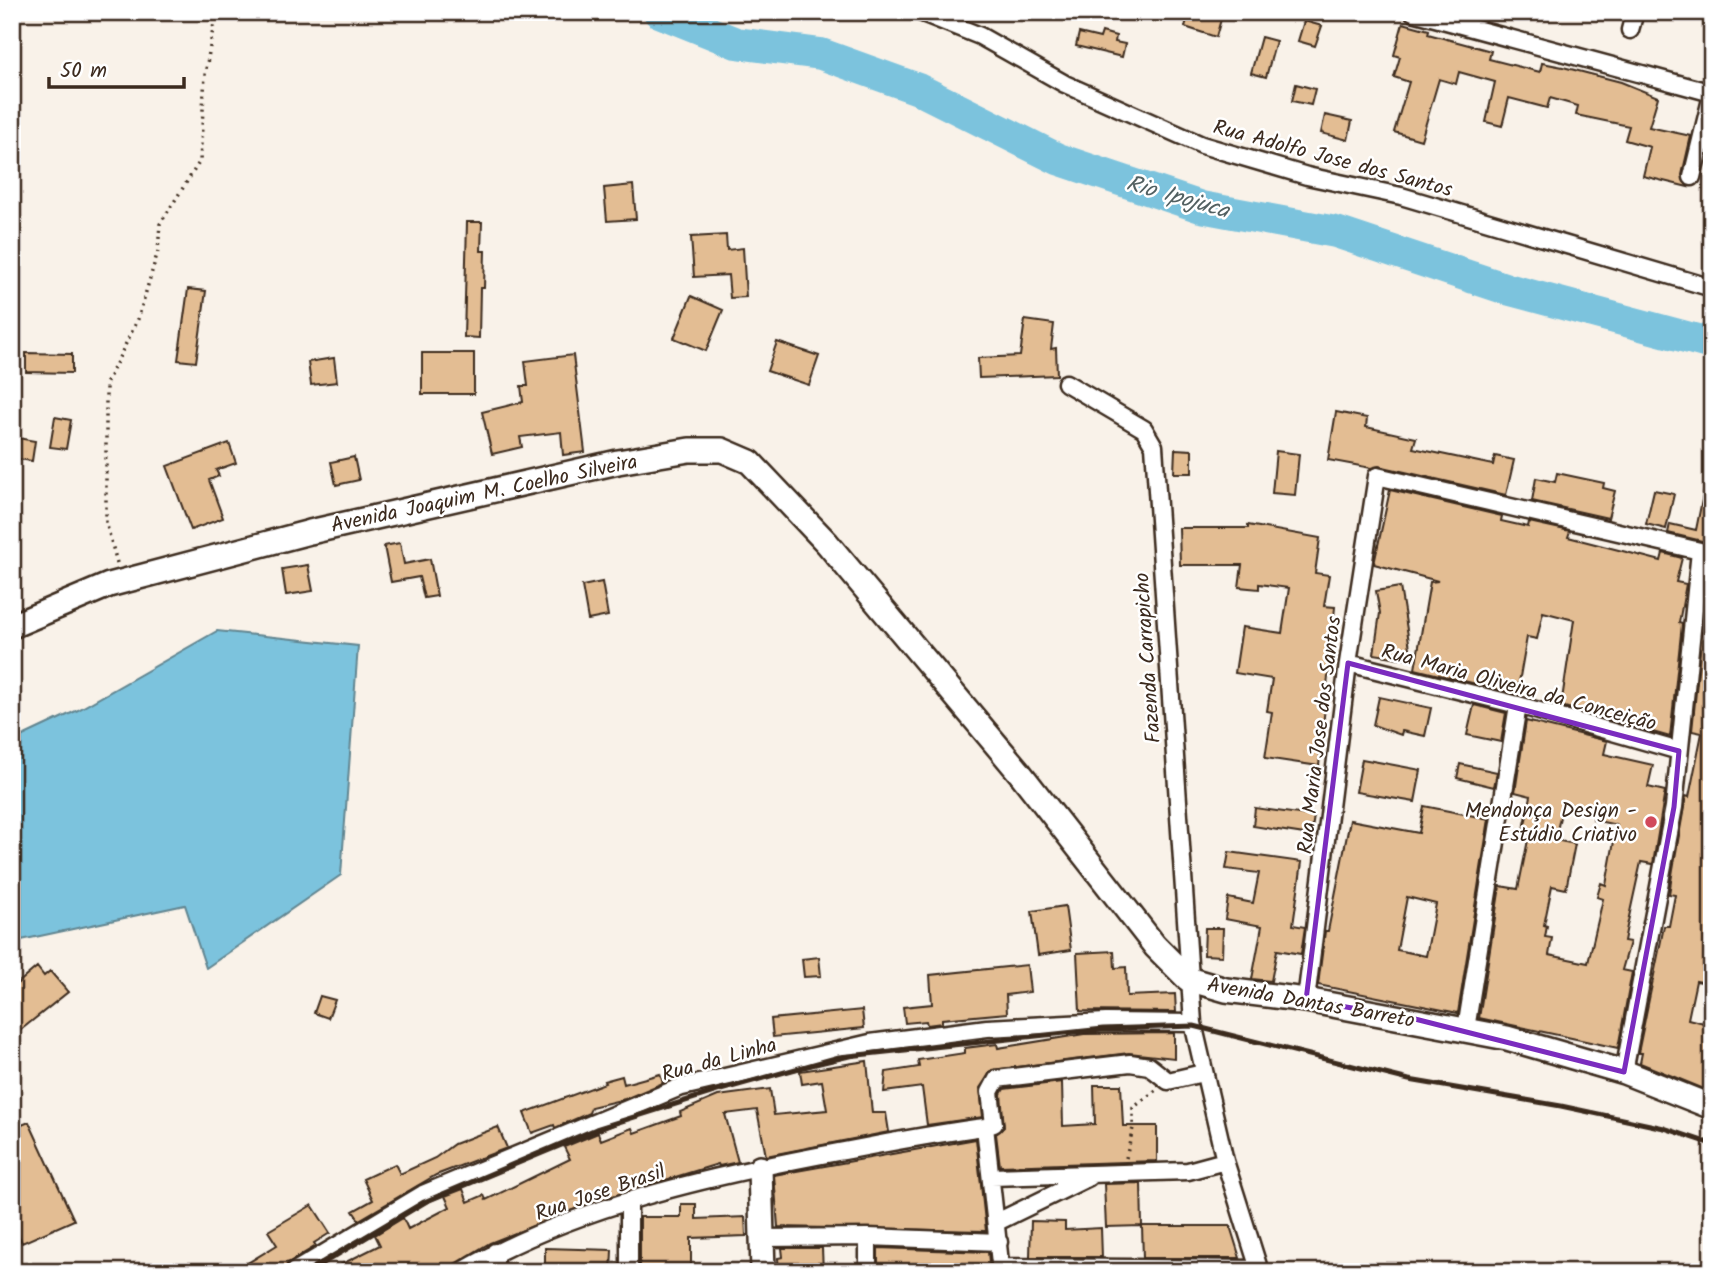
<svg xmlns="http://www.w3.org/2000/svg" width="1724" height="1284" font-family="Kalam,sans-serif">
	<rect width="100%" height="100%" fill="#f9f2e9"/>
	<filter id="ink" filterUnits="userSpaceOnUse"><feTurbulence type="fractalNoise" baseFrequency=".0143" numOctaves="2"/><feDisplacementMap in="SourceGraphic" scale="14" xChannelSelector="R" yChannelSelector="G"/><feConvolveMatrix kernelMatrix="1 2 1 2 8 2 1 2 1" color-interpolation-filters="sRGB"/></filter>
	<g filter="url(#ink)">
		<path fill="#7cc3dd" stroke="#628691" stroke-width="2" d="M217,631L358,646L341,875L206,968L185,905L12,942V741L78,710Z"/>
		<g fill="none" stroke-linecap="round" stroke-linejoin="round">
			<path stroke="#7cc3dd" stroke-width="32" d="M659,12L736,43L821,54L918,89L1058,159L1201,207L1336,232L1507,289L1712,344"/>
		</g>
		<path fill="#e3bd93" stroke="#3b2a1e" stroke-width="2" fill-rule="evenodd" d="M1189,12H1223L1216,37L1185,27Z
			M1304,21L1322,26L1315,46L1298,41Z
			M1403,23L1429,30L1428,34L1491,51L1489,59L1540,72L1542,63L1563,67L1621,82L1658,97L1649,127L1691,136L1682,175L1688,187L1643,176L1650,147L1625,140L1629,126L1576,115L1578,106L1550,98L1547,108L1509,98L1502,126L1486,122L1495,82L1459,72L1456,84L1439,79L1421,140L1394,132L1409,82L1394,77L1400,57L1394,55Z
			M1102,32L1116,36L1115,42L1125,44L1122,57L1076,46L1079,33L1100,38Z
			M1261,37L1276,41L1266,77L1251,73Z
			M1296,84L1315,89L1311,105L1292,101Z
			M1325,115L1352,121L1348,140L1321,133Z
			M633,185L636,219L607,221L604,188Z
			M467,222H482L481,251H485L484,288H480L479,338L464,337Z
			M726,235L727,250L743,248L746,297L730,298L728,275L694,277L691,237Z
			M188,289L206,291L196,362L178,360Z
			M691,296L723,310L706,351L674,338Z
			M1025,320L1054,324L1051,349L1056,348L1057,375L979,378L978,358L1020,356Z
			M777,342L819,356L809,385L767,371Z
			M26,353L72,354V373L26,372Z
			M422,353H474V394H422Z
			M573,355L585,452L563,455L561,432L520,437L522,447L492,454L482,412L523,402L521,386H528L525,361Z
			M334,358L337,382L311,385L308,362Z
			M1336,412L1367,418L1366,427L1416,438L1413,448L1493,465L1495,456L1514,460L1506,495L1379,466L1371,468L1328,460Z
			M55,417L71,420L66,449L50,447Z
			M12,437L35,441L32,461L12,458Z
			M229,443L236,463L216,470L219,476L209,480L223,518L191,530L167,466Z
			M1175,449L1192,450V473H1174Z
			M1276,451L1299,454L1295,495L1272,493Z
			M354,457L359,480L336,485L331,462Z
			M1557,473L1604,483L1603,488L1615,491L1608,518L1532,501L1536,478L1555,482Z
			M1705,485L1712,486V548L1702,541L1668,533L1670,524L1696,530Z
			M1390,490L1502,516L1501,521L1528,527L1529,522L1570,531L1568,537L1642,556L1661,561L1663,553L1682,558L1676,582L1686,584L1679,623L1682,624L1670,737L1561,706L1574,620L1543,612L1537,639L1527,637L1517,694L1415,669L1430,582L1438,581L1374,564Z
			M1654,490L1674,494L1666,529L1646,524Z
			M1248,525L1320,538L1315,573L1329,575L1324,606L1335,607L1319,766L1265,758L1272,712L1267,711L1272,679L1235,673L1242,627L1282,633L1289,588L1259,584V589L1239,587L1242,565H1180L1179,528H1248Z
			M400,543L404,564L430,559L437,596L424,598L419,577L391,582L384,546Z
			M308,565L313,591L286,595L282,569Z
			M602,582L608,616L588,620L582,586Z
			M1400,587L1412,660L1374,654L1380,613L1376,591Z
			M1702,632L1712,633V984L1696,981L1688,1019L1712,1025L1709,1091L1640,1063L1642,1053H1638L1664,926H1669L1675,895L1669,894L1673,869L1686,796L1689,797L1702,733L1692,731Z
			M1379,697L1431,708L1425,736L1402,731L1401,735L1373,725Z
			M1474,705L1506,713L1501,742L1467,735Z
			M1526,721L1607,741L1604,754L1653,765L1648,787L1665,791L1653,864L1641,862L1627,926L1624,941L1630,942L1622,970L1632,972L1618,1048L1479,1018L1500,886L1518,889L1529,835L1523,834L1531,796L1515,792ZM1563,803L1595,810L1593,820L1617,825L1606,885L1601,883L1597,897L1603,899L1588,963L1549,955L1552,938L1545,937L1547,926L1544,925L1552,886L1566,889L1575,844L1555,840Z
			M1362,759L1421,770L1415,802L1356,792Z
			M1460,764L1497,772L1494,787L1457,778Z
			M1424,806L1489,819L1458,1013L1318,985L1325,931H1328L1350,820L1419,833ZM1407,897L1436,904L1426,956L1397,950Z
			M1255,808L1314,816L1311,835L1253,826Z
			M1229,852L1302,862L1293,925L1305,927L1301,954L1277,950L1271,981L1252,979L1262,926L1225,919L1228,898L1253,903L1259,873L1226,869Z
			M1065,906L1071,950L1038,955L1032,911Z
			M1205,928H1223L1222,956L1204,955Z
			M1114,951L1115,968L1126,967L1127,996L1175,994L1176,1012L1080,1011L1077,953Z
			M819,957L821,976L804,977L802,959Z
			M1027,965L1030,992L1006,995L1007,1013L942,1019V1023L927,1025L926,1021L905,1023L903,1007L932,1004L930,975Z
			M37,967L44,976L50,971L68,992L12,1037V988Z
			M320,996L335,1000L328,1018L314,1013Z
			M862,1010L864,1028L773,1037L771,1019Z
			M1174,1033V1058L1129,1053L992,1070L980,1088L983,1117L927,1125L922,1087L884,1092L886,1072L919,1067L918,1060L965,1053V1048L997,1044L998,1048L1084,1034Z
			M867,1061L872,1113H886L889,1132L766,1156L757,1110L725,1114L738,1162L719,1166L718,1164L593,1202L490,1243L441,1272H326L380,1245L375,1235L403,1218L408,1229L450,1207L445,1196L463,1189L468,1202L484,1195L486,1200L570,1159L564,1147L598,1133L601,1140L632,1128L634,1133L681,1116L680,1112L718,1096L770,1089L774,1115L827,1110L822,1081L802,1084L800,1071Z
			M660,1074L663,1083L625,1099L591,1107L589,1113L555,1128L554,1125L532,1133L524,1113L605,1083L604,1081L622,1076L624,1084Z
			M1062,1082L1063,1126L1095,1124L1094,1085H1121L1123,1126H1157V1161L1000,1166L996,1134L1004,1127L1001,1094L1004,1089Z
			M29,1122L74,1220L22,1243L12,1220V1129Z
			M498,1127L507,1148L436,1175L359,1220L353,1211L373,1200L363,1179L395,1164L400,1174L435,1158L454,1144Z
			M976,1139L986,1231L778,1227L774,1175Z
			M1141,1183L1142,1226H1230L1240,1258H1143L1142,1226L1106,1227L1104,1184Z
			M681,1204H696V1219L745,1217L746,1236L691,1238V1272H640V1217H681Z
			M312,1205L330,1233L314,1243L316,1246L288,1263L283,1272H233L277,1245L268,1231Z
			M1031,1221L1065,1222V1230L1101,1228L1102,1257H1030Z
			M545,1248L612,1250L611,1272H545Z
			M782,1248H822L823,1272H779L778,1258L783,1257Z
			M878,1248L988,1252L990,1272H878Z"/>
		<g fill="none" stroke-linecap="round" stroke-linejoin="round">
			<g stroke="#3b2a1e" stroke-width="21">
				<path id="street" d="M920,12L980,36L1065,84L1202,145L1307,176L1401,196L1712,288
					M1413,12L1712,93
					M1630,30L1635,12
					M1692,177L1712,95
					M1066,383L1144,429L1154,446L1193,1023L1225,1161L1260,1272
					M1348,663L1518,705L1679,751
					M1306,1000L1348,663L1377,476L1700,551L1674,807L1624,1072
					M1466,1029L1518,705
					M985,1127L994,1124L990,1092L997,1079L1130,1063L1149,1066L1168,1081L1203,1073
					M991,1177L1188,1171L1225,1161
					M997,1222L1089,1177
					M763,1238L868,1237L999,1242
					M1001,1267L1259,1269
					M293,1272L423,1194L678,1088L870,1043L987,1028L1106,1022L1193,1023
					M461,1272C575,1206 710,1176 838,1152C887,1143 936,1133 985,1127L1001,1272
					M495,1272V1252
					M629,1272V1202
					M868,1272V1237"/>
			</g>
			<g stroke="#3b2a1e" stroke-width="28">
				<path id="secondary" d="M12,626L109,585L310,532L618,462L689,450H722L750,462L827,543L1020,773L1155,946L1188,979L1226,990L1306,1000L1507,1038L1624,1072L1712,1107
					M760,1168L763,1272"/>
			</g>
			<path stroke="#3b2a1e" stroke-width="3.5" stroke-dasharray="2 5" stroke-linecap="butt" d="M117,563L106,522V384L138,319L158,251L160,224L200,161L205,75L216,12
				M1126,1158L1133,1128V1108L1156,1090"/>
			<use href="#street" stroke="#fff" stroke-width="16"/>
			<use href="#secondary" stroke="#fff" stroke-width="23"/>
			<path stroke="#3b2a1e" stroke-width="5" d="M306,1272L424,1202L596,1129L717,1091L839,1057L1103,1029L1194,1026L1409,1080L1561,1106L1664,1128L1712,1144"/>
		</g>
	</g>
	<path fill="none" stroke="#7b2cbf" stroke-width="5" stroke-linejoin="round" d="M1348,663L1679,751L1674,807L1624,1072L1415,1019L1306,1000Z"/>
	<circle fill="#d1495b" stroke="#fff" stroke-width="2.5" cx="1651" cy="822" r="7"/>
	<g text-anchor="middle" stroke-width="5" stroke-linejoin="round" paint-order="stroke">
		<g font-size="21" fill="#3b2a1e" stroke="#fff">
			<text transform="translate(1333 158) rotate(15)" y="7">Rua Adolfo Jose dos Santos</text>
			<text transform="translate(484 493) rotate(-12)" y="7">Avenida Joaquim M. Coelho Silveira</text>
			<text transform="translate(1147 658) rotate(-94)" y="7">Fazenda Carrapicho</text>
			<text transform="translate(1519 687) rotate(15)" y="7">Rua Maria Oliveira da Conceição</text>
			<text transform="translate(1319 735) rotate(-83)" y="7">Rua Maria Jose dos Santos</text>
			<text transform="translate(1311 1002) rotate(10)" y="7">Avenida Dantas Barreto</text>
			<text transform="translate(719 1059) rotate(-15)" y="7">Rua da Linha</text>
			<text transform="translate(600 1192) rotate(-19)" y="7">Rua Jose Brasil</text>
		</g>
		<g font-size="21" fill="#3b2a1e" stroke="#fff" text-anchor="end">
			<text x="1637" y="817">Mendonça Design -<tspan x="1637" dy="24">Estúdio Criativo</tspan></text>
		</g>
		<g font-size="23" font-style="italic" fill="#526061" stroke="#fff">
			<text transform="translate(1178 196) rotate(16)" y="8">Rio Ipojuca</text>
		</g>
	</g>
	<rect width="1724" height="1284" fill="none" stroke="#fff" stroke-width="42"/>
	<rect x="21" y="21" width="1682" height="1242" fill="none" stroke="#3b2a1e" stroke-width="2.5" filter="url(#ink)"/>
	<path d="M49 77v10h135v-10" fill="none" stroke="#3b2a1e" stroke-width="3.5"/>
	<text x="60" y="77" font-size="21" fill="#3b2a1e" stroke="#ffffff" stroke-width="5" paint-order="stroke">50 m</text>
</svg>
